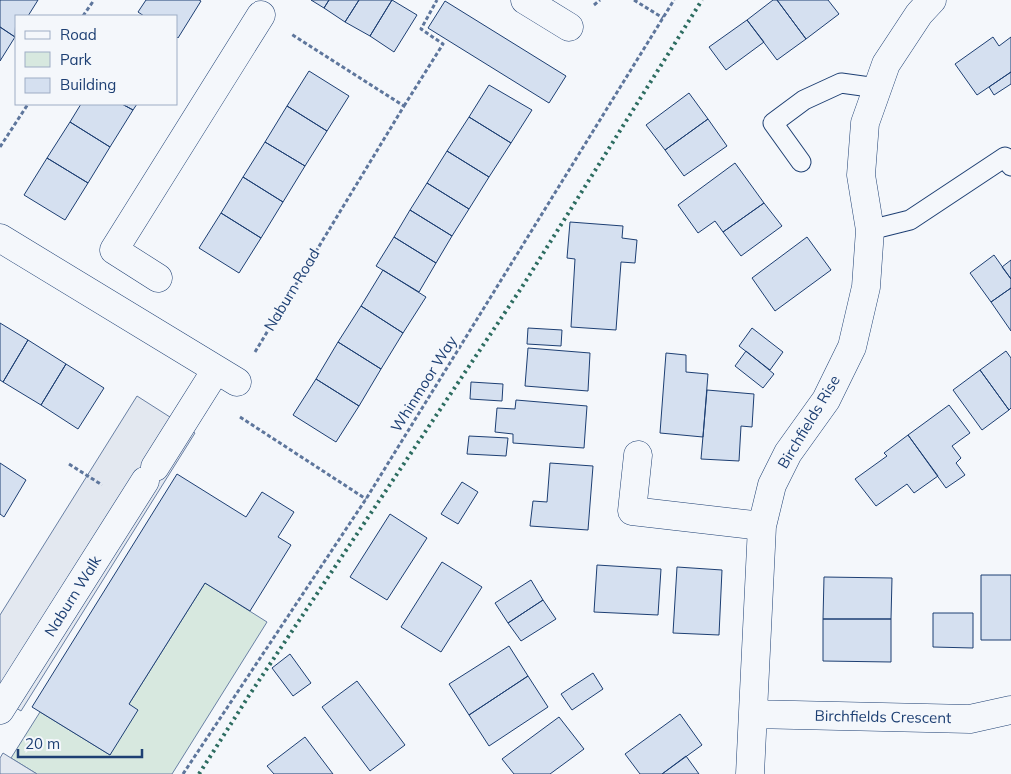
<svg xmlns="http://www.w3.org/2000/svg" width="1011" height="774" font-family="Mulish,sans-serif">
	<rect width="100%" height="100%" fill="#f4f7fb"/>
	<path fill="#d7e8df" stroke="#687fa3" d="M205,583L267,622L172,774H37L11,758L40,712L110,755L129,704Z"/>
	<path fill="#e3e8f0" stroke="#687fa3" d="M137,396L195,433L21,711L0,698V615Z
		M3,753L11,758L37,774H0V758Z"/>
	<path fill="#d5e0f0" stroke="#1d3f73" d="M0,0H38L28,16H16L15,37L0,27Z
		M146,0H199L201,1L178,38L176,36V16H144L138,12Z
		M311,0H329L324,8Z
		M329,0H359L345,22L324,8Z
		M359,0H392L370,36L345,22Z
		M392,0L417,15L394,52L370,36Z
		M773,0H777L806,39L777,60L747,20Z
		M777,0H828L839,14L806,39Z
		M445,1L566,76L549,103L428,28Z
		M747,20L764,42L726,70L709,47Z
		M0,27L15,37L0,61Z
		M993,37L999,46L1011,37V72L977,95L955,64Z
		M309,71L349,96L327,131L287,106Z
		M1011,72V84L994,95L989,87Z
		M489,85L532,110L511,143L469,117Z
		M689,93L708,119L665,150L646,125Z
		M81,104H122L133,110L110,147L70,122Z
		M122,104H137L133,110Z
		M287,106L327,131L305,166L265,142Z
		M469,117L511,143L489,177L447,151Z
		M708,119L727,146L684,176L665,150Z
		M70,122L110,147L88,183L47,158Z
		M265,142L305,166L283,202L243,177Z
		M447,151L489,177L469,209L427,183Z
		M47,158L88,183L65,220L24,195Z
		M735,163L764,203L723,232L715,221L698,233L678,205Z
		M243,177L283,202L261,238L221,213Z
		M427,183L469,209L452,236L410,210Z
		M764,203L782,226L741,256L723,232Z
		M410,210L452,236L436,263L394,237Z
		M221,213L261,238L239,273L199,248Z
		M570,222L623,226L622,238L637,240L635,263L621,262L616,330L571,327L575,259L567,258Z
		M394,237L436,263L419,292L376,266Z
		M807,237L831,270L775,311L752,278Z
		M994,255L1011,279V288L991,302L970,273Z
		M1011,260V279L1002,267Z
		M383,270L426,297L403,333L361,306Z
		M1011,288V331L991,302Z
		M361,306L403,333L381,369L338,342Z
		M0,323L28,340L3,382L0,380Z
		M528,328L562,330L561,346L527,344Z
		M752,328L783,352L770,370L739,346Z
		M28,340L66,364L41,405L3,382Z
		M338,342L381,369L359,406L316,379Z
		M528,348L590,353L588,391L525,386Z
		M746,351L774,374L763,388L735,366Z
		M1006,351L1011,358V408L1009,410L980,370Z
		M666,353L686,355V372L708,374L703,437L660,433Z
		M66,364L104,388L78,429L41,405Z
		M980,370L1009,410L982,430L953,390Z
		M316,379L359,406L336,442L293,415Z
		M471,382L503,384L502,401L470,399Z
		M707,390L754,394L752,427L741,426L739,461L701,459Z
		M516,400L587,406L584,448L513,443V434L495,432L497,408L515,409Z
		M949,405L970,433L952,446L961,458L956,463L965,475L946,488L908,435Z
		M908,435L938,476L914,493L907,484L876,506L855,479L887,456L884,453Z
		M469,436L508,438L506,456L467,454Z
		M0,463L26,480L4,517L0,514Z
		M550,463L593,466L588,530L530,526L533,501L547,502Z
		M177,474L246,517L262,492L294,512L278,537L291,545L250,611L205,583L129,704L138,710L110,755L32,707Z
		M462,482L478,492L458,524L441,514Z
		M390,514L427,538L387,600L350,577Z
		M442,562L482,587L441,652L401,627Z
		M597,565L661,569L658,615L594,612Z
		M677,567L722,570L719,635L673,633Z
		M981,575H1011V640H981Z
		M824,577L892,578L891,619H823Z
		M531,580L543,600L508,623L495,603Z
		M543,600L556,619L521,641L508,623Z
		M933,613H973V648L933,647Z
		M823,619H891V662L823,661Z
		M509,646L528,676L469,715L449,684Z
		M290,654L311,683L293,696L272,668Z
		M593,673L603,689L572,710L561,694Z
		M528,676L548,707L489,746L469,715Z
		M357,681L405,745L370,771L322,707Z
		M680,714L702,745L662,774H640L625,754Z
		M559,717L584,749L550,774H514L502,759Z
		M305,737L333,774H274L267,766Z
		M686,756L699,774H662Z"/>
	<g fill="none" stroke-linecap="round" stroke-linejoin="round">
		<g stroke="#1d3f73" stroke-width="21">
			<path id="lane" d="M801,162L773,123L804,100L841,83L877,88
				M870,230L910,220L1005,157L1011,166"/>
		</g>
		<g stroke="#1d3f73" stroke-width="29">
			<path id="street" d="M525,0L569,27
				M0,238L237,382
				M158,278L114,250L261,15
				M638,455L632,511L762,526
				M155,467L216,370
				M0,710L145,481
				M754,714L970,719L1011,710
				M750,774L762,526L772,485L788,453L826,400L852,347L866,287L870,230L861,175L865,123L886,64L919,14L932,0"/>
		</g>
		<path stroke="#5e769c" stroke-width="3" stroke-dasharray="4 2.5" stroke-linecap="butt" d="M634,0L663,18
			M594,5L600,0
			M83,16L94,0
			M404,106L443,44L421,29L437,0
			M0,147L28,104
			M255,352L404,106L291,34
			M240,417L366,499
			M69,464L102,485
			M183,774L366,499L674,0"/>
		<use href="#lane" stroke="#f4f7fb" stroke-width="19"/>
		<use href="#street" stroke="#f4f7fb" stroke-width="28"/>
		<path stroke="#2c6c60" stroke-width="4" stroke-dasharray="2.5 4" stroke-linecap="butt" d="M199,774L250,694L522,287L702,0"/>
	</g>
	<g text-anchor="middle" stroke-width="4" stroke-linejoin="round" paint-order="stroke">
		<g font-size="15" fill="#1d3f73" stroke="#f4f7fb">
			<text transform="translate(292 290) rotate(-59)" y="5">Naburn Road</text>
			<text transform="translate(424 384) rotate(-58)" y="5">Whinmoor Way</text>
			<text transform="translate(809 422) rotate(-59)" y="5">Birchfields Rise</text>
			<text transform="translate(73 596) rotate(-58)" y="5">Naburn Walk</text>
			<text transform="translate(883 717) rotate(1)" y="5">Birchfields Crescent</text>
		</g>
	</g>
	<rect x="15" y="15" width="162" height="90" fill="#f4f7fb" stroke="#9eadc5"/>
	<rect x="25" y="31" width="25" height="8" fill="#f4f7fb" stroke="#9eadc5"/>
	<text x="60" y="40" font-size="15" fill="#1d3f73">Road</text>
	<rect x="25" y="52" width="25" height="15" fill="#d7e8df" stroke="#9eadc5"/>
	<text x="60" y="65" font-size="15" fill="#1d3f73">Park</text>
	<rect x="25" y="78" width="25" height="15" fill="#d5e0f0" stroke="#9eadc5"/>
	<text x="60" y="90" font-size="15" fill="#1d3f73">Building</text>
	<path d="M18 749v8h124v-8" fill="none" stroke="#1d3f73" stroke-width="2.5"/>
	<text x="25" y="749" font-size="15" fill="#1d3f73" stroke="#f4f7fb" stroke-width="4" paint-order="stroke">20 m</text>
</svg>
